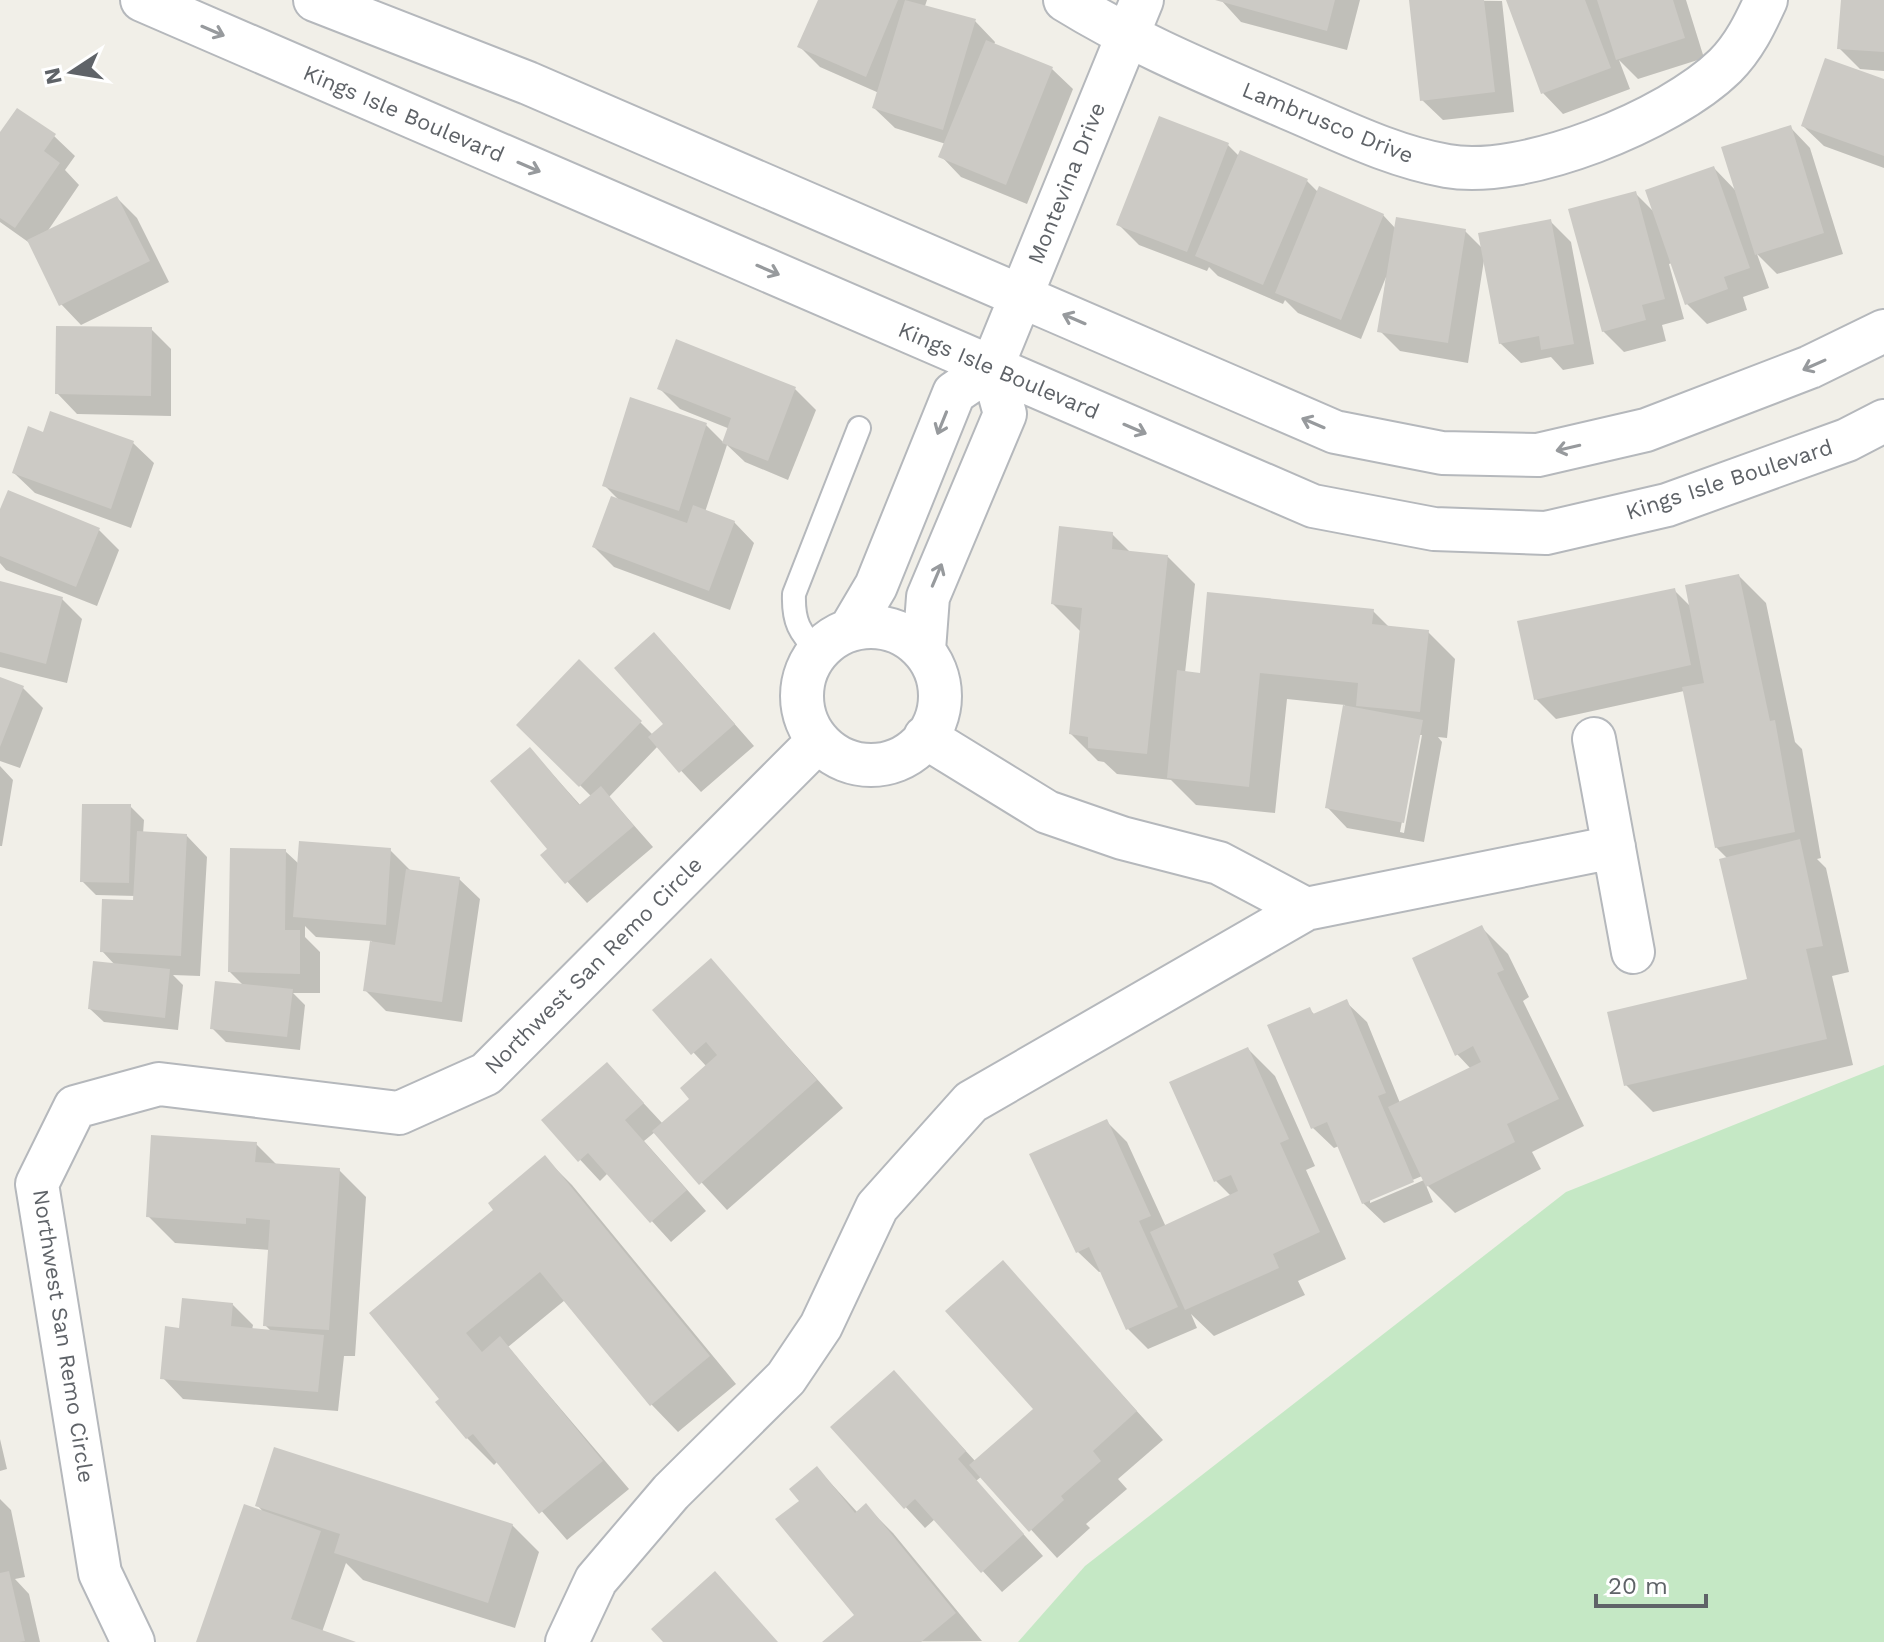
<svg xmlns="http://www.w3.org/2000/svg" width="1884" height="1642" font-family="'Work Sans',sans-serif">
	<rect width="100%" height="100%" fill="#f1efe8"/>
	<path fill="#c5e8c5" d="M1884,1065V1642H1018L1085,1566L1566,1192Z"/>
	<path fill="#0003" fill-rule="evenodd" d="M820,0H927L925,6L975,21L995,42L994,45L1052,69L1073,89L1027,204L961,177L941,156L946,144L895,128L874,108L879,93L820,67L800,47Z
		M1221,0H1360L1347,50L1241,22Z
		M1411,0L1502,1L1514,112L1443,120L1422,100Z
		M1508,0H1686L1704,58L1638,79L1619,60L1630,89L1563,114L1543,93Z
		M1843,0H1884V71L1860,69L1839,48Z
		M1884,81V168L1824,146L1803,126Z
		M1160,118L1228,145L1239,156L1307,181L1319,193L1383,215L1396,229L1465,231L1482,248L1550,221L1571,242L1594,364L1563,370L1551,357L1521,363L1500,343L1484,260L1468,363L1400,351L1380,331L1386,277L1361,339L1298,313L1285,300L1283,304L1218,276L1209,267L1207,271L1139,245L1118,224Z
		M1790,127L1810,148L1843,254L1777,274L1757,254L1769,288L1743,297L1747,310L1707,324L1686,303L1672,263L1669,264L1684,319L1662,325L1666,341L1624,352L1603,331L1635,193L1655,213L1714,168L1737,192Z
		M0,136H54L75,156L65,170L79,185L47,232L117,198L137,218L169,282L81,325L61,304L31,244L0,222Z
		M151,329L171,349V416L77,414L57,393Z
		M659,388L795,389L816,410L788,480L745,462L727,445L705,512L734,522L754,543L730,610L614,567L594,547L620,501L604,485L706,425L724,443L730,429L680,409Z
		M133,443L154,463L131,528L35,493L14,473Z
		M0,514L99,530L119,550L97,606L6,570L0,563Z
		M1112,534L1131,553L1168,557L1195,584L1185,673L1201,675L1373,611L1390,628L1428,632L1455,659L1447,738L1438,737L1442,742L1424,842L1347,828L1327,807L1345,705L1287,699L1275,813L1196,805L1171,780L1117,774L1104,762L1098,761L1071,734L1080,631L1053,604ZM1418,735H1422L1404,833L1400,832Z
		M1739,576L1766,603L1795,742L1802,749L1821,858L1817,859L1826,868L1849,972L1832,976L1853,1065L1653,1112L1626,1085L1749,980L1728,859L1716,847L1684,691L1556,719L1536,699L1674,590L1691,607Z
		M0,583L61,598L82,619L67,683L0,667Z
		M674,655L754,746L701,792L658,746L609,797L653,847L587,903L543,855L550,849L530,749L581,806L592,797L519,725L580,662L653,735L666,724Z
		M0,679L23,688L43,708L20,768L0,761Z
		M0,766L13,780L2,846H0Z
		M130,806L144,820L143,834L187,836L207,857L200,976L173,975L183,985L178,1030L104,1022L90,1009L115,965L102,951L135,903L136,896L96,895L82,881Z
		M390,850L411,871L459,879L480,899L462,1022L386,1011L365,990L372,941L316,937L305,926V937L320,952V993H293L305,1005L300,1050L226,1042L212,1028L244,986L230,972L285,851L299,864Z
		M1481,927L1508,954L1529,997L1523,1001L1584,1126L1532,1152L1541,1169L1455,1213L1425,1183L1433,1202L1384,1223L1363,1203L1339,1146L1334,1148L1313,1128L1309,1009L1315,1015L1346,1002L1367,1022L1400,1103L1471,1069L1457,1054ZM1422,1176L1424,1180L1370,1203V1198Z
		M711,961L843,1108L727,1210L655,1132L644,1141L706,1211L671,1242L608,1173L600,1181L544,1121L607,1064L663,1124L692,1099L707,1067L655,1011Z
		M1248,1049L1275,1076L1315,1166L1306,1170L1346,1259L1298,1281L1305,1295L1214,1336L1191,1314L1197,1328L1148,1349L1128,1329L1102,1271L1099,1272L1078,1252L1106,1121L1127,1142L1166,1227L1232,1197L1216,1181Z
		M256,1144L277,1165L339,1170L366,1197L355,1356H344L338,1411L183,1399L163,1378L181,1330L232,1304L253,1325L252,1330L272,1332L265,1325L270,1250L175,1243L148,1216Z
		M545,1158L572,1185L736,1384L678,1432L652,1405L565,1300L508,1347L629,1489L567,1540L498,1461L494,1465L467,1438L442,1399L496,1210Z
		M1003,1263L1163,1440L1118,1479L1127,1489L1086,1524L1090,1528L1057,1558L982,1476L976,1481L1043,1556L1002,1592L935,1519L925,1528L833,1428L894,1373L976,1462L1035,1409Z
		M0,1439L7,1469L0,1471Z
		M817,1468L858,1513L866,1506L893,1533L982,1641L825,1642L857,1616L802,1501Z
		M0,1499L11,1510L25,1577L15,1579L29,1594L40,1642H0Z
		M258,1506L512,1525L539,1552L515,1628L363,1580L346,1563L322,1632L351,1642H198L265,1514Z"/>
	<path fill="#cccac5" d="M818,0H898L866,77L797,47Z
		M905,0L976,19L943,130L872,108Z
		M1215,0H1335L1327,31Z
		M1409,0H1484L1495,92L1420,101Z
		M1506,0H1585L1611,68L1541,94Z
		M1597,0H1673L1685,38L1616,60Z
		M1841,0H1884V52L1837,49Z
		M986,40L1053,67L1006,185L938,157Z
		M1825,58L1884,79V156L1801,126Z
		M17,108L56,134L44,151L60,163L15,228L0,218V132Z
		M1159,116L1229,143L1187,252L1116,225Z
		M1791,125L1824,233L1755,255L1721,147Z
		M1240,150L1308,179L1263,285L1195,256Z
		M1714,166L1750,268L1724,277L1728,289L1685,305L1645,190Z
		M1319,186L1384,214L1341,320L1275,293Z
		M1636,191L1665,299L1642,305L1646,320L1602,332L1568,209Z
		M117,196L150,261L59,306L27,240Z
		M1396,217L1466,229L1448,343L1377,332Z
		M1551,219L1574,344L1541,350L1539,336L1499,344L1478,233Z
		M56,326L152,327L151,396L55,394Z
		M676,339L796,387L768,461L722,443L731,418L657,389Z
		M630,397L707,423L679,511L602,486Z
		M50,411L134,441L111,509L12,473L28,426L43,432Z
		M8,490L100,528L76,587L0,556V509Z
		M611,496L687,523L693,505L735,521L709,591L592,547Z
		M1059,526L1113,532L1112,549L1168,555L1147,754L1088,748V737L1069,734L1082,608L1051,604Z
		M1739,574L1770,721L1775,720L1795,832L1715,848L1682,687L1704,683L1685,585Z
		M0,581L63,597L46,664L0,652Z
		M1675,588L1691,665L1534,700L1517,621Z
		M1207,592L1374,609L1372,624L1429,630L1420,712L1356,706L1358,683L1260,673L1249,787L1167,778L1177,670L1200,673Z
		M654,632L735,724L679,773L648,737L663,724L614,668Z
		M579,659L642,721L579,787L516,725Z
		M0,677L24,686L0,747Z
		M1343,705L1423,720L1404,823L1325,808Z
		M530,747L579,805L601,786L634,826L565,884L540,855L547,849L490,781Z
		M82,804H131L129,883L80,882Z
		M137,831L187,834L181,956L100,952L102,899L133,900Z
		M1800,839L1823,946L1806,949L1827,1039L1624,1086L1607,1012L1747,979L1719,859Z
		M299,841L391,848L386,925L293,917Z
		M230,848L286,849L285,930H300V974L228,972Z
		M406,869L460,877L442,1002L363,991L370,941L395,945Z
		M1482,925L1504,970L1497,973L1559,1099L1507,1124L1515,1142L1426,1187L1388,1107L1481,1062L1473,1046L1455,1056L1412,958Z
		M711,958L817,1080L699,1185L652,1131L689,1099L680,1088L717,1055L706,1042L691,1055L652,1010Z
		M93,961L170,969L165,1018L88,1009Z
		M215,981L293,989L287,1037L210,1029Z
		M1347,999L1386,1093L1378,1096L1414,1182L1362,1204L1327,1122L1311,1129L1267,1025L1310,1007L1313,1014Z
		M1248,1047L1289,1139L1280,1143L1320,1232L1273,1254L1279,1268L1185,1310L1150,1232L1238,1191L1231,1175L1214,1182L1169,1082Z
		M607,1062L644,1103L625,1120L687,1190L650,1223L588,1153L578,1162L541,1120Z
		M1107,1119L1151,1216L1139,1221L1178,1307L1126,1330L1089,1247L1076,1253L1029,1154Z
		M151,1135L257,1142L255,1162L340,1168L329,1330L263,1326L270,1220L246,1218V1224L146,1217Z
		M545,1155L710,1356L650,1406L540,1272L466,1333L482,1352L500,1336L603,1461L539,1514L473,1434L466,1439L435,1402L439,1399L369,1313L493,1210L488,1203Z
		M1003,1260L1137,1411L1093,1451L1101,1461L1061,1496L1064,1500L1029,1532L969,1465L1033,1409L945,1311Z
		M182,1298L233,1303L231,1326L324,1335L318,1392L160,1379L165,1326L179,1328Z
		M894,1370L966,1451L958,1459L1024,1534L981,1573L915,1499L904,1509L830,1427Z
		M274,1447L513,1524L488,1603L334,1553L340,1534L255,1506Z
		M817,1466L855,1513L866,1503L956,1613L921,1642H822L854,1615L775,1519L799,1501L789,1489Z
		M244,1504L321,1531L291,1619L356,1642H196Z
		M9,1571L25,1641L19,1642H0V1573Z
		M715,1571L778,1642H663L651,1629Z"/>
	<g fill="none" stroke-linecap="round" stroke-linejoin="round">
		<g stroke="#b5b8bc" stroke-width="26">
			<path id="service" d="M819,652C799,633 793,621 794,594L859,428"/>
		</g>
		<g stroke="#b5b8bc" stroke-width="46">
			<path id="minor" d="M142,0L1313,506L1434,529L1546,533L1667,505L1847,440L1884,421
				M315,0L528,83L1335,432L1442,453L1538,455L1646,430L1810,367L1884,331
				M1065,0C1138,45 1210,74 1288,108C1340,130 1391,156 1447,166C1523,180 1670,120 1725,66C1744,47 1755,24 1766,0
				M992,367L1142,0
				M802 696a69 69 0 1 1 138 0a69 69 0 1 1-138 0Z
				M850,630L876,586L954,393L992,367
				M924,650L928,597L1005,414L992,367
				M925,737L1047,812L1122,838L1219,863L1306,909
				M1594,739L1633,952
				M133,1642L100,1573L37,1184L75,1107L159,1084L399,1113L486,1074L818,741
				M567,1642L596,1580L671,1492L786,1378L821,1326L877,1207L971,1102L1306,909L1614,847"/>
		</g>
		<use href="#service" stroke="#fff" stroke-width="22"/>
		<use href="#minor" stroke="#fff" stroke-width="42"/>
	</g>
	<defs><path id="oneway-shaft" d="M-6 0H5M1.5-3L5.5 0L1.5 3" fill="none" stroke-width="1.6" stroke-linecap="round" stroke-linejoin="round" transform="scale(2)"/></defs>
	<g stroke="#979a9d">
		<use href="#oneway-shaft" transform="translate(213 31) rotate(23)"/>
		<use href="#oneway-shaft" transform="translate(529 167) rotate(23)"/>
		<use href="#oneway-shaft" transform="translate(768 270) rotate(23)"/>
		<use href="#oneway-shaft" transform="translate(1074 319) rotate(-157)"/>
		<use href="#oneway-shaft" transform="translate(1814 365) rotate(156)"/>
		<use href="#oneway-shaft" transform="translate(942 423) rotate(112)"/>
		<use href="#oneway-shaft" transform="translate(1313 423) rotate(-157)"/>
		<use href="#oneway-shaft" transform="translate(1135 429) rotate(23)"/>
		<use href="#oneway-shaft" transform="translate(1568 448) rotate(167)"/>
		<use href="#oneway-shaft" transform="translate(937 575) rotate(-67)"/>
	</g>
	<g text-anchor="middle" stroke-width="7" stroke-linejoin="round" paint-order="stroke">
		<g font-size="22" fill="#5f6368" stroke="#fff">
			<text transform="translate(404 113) rotate(23)" y="8">Kings Isle Boulevard</text>
			<text transform="translate(1328 122) rotate(22)" y="8">Lambrusco Drive</text>
			<text transform="translate(1066 183) rotate(-68)" y="8">Montevina Drive</text>
			<text transform="translate(999 370) rotate(23)" y="8">Kings Isle Boulevard</text>
			<text transform="translate(1729 479) rotate(-18)" y="8">Kings Isle Boulevard</text>
			<text transform="translate(593 965) rotate(-45)" y="8">Northwest San Remo Circle</text>
			<text transform="translate(64 1336) rotate(81)" y="8">Northwest San Remo Circle</text>
		</g>
	</g>
	<g transform="translate(72 72) rotate(258)" stroke="#ffffff" stroke-width="6" paint-order="stroke">
	<path d="M0-6L14 30L0 20L-14 30Z" fill="#5f6368"/>
	<text y="-12" font-size="22" font-weight="bold" text-anchor="middle" fill="#5f6368">N</text>
	</g>
	<path d="M1596 1594v12h110v-12" fill="none" stroke="#5f6368" stroke-width="4"/>
	<text x="1608" y="1594" font-size="24" fill="#5f6368" stroke="#ffffff" stroke-width="6" paint-order="stroke">20 m</text>
</svg>
